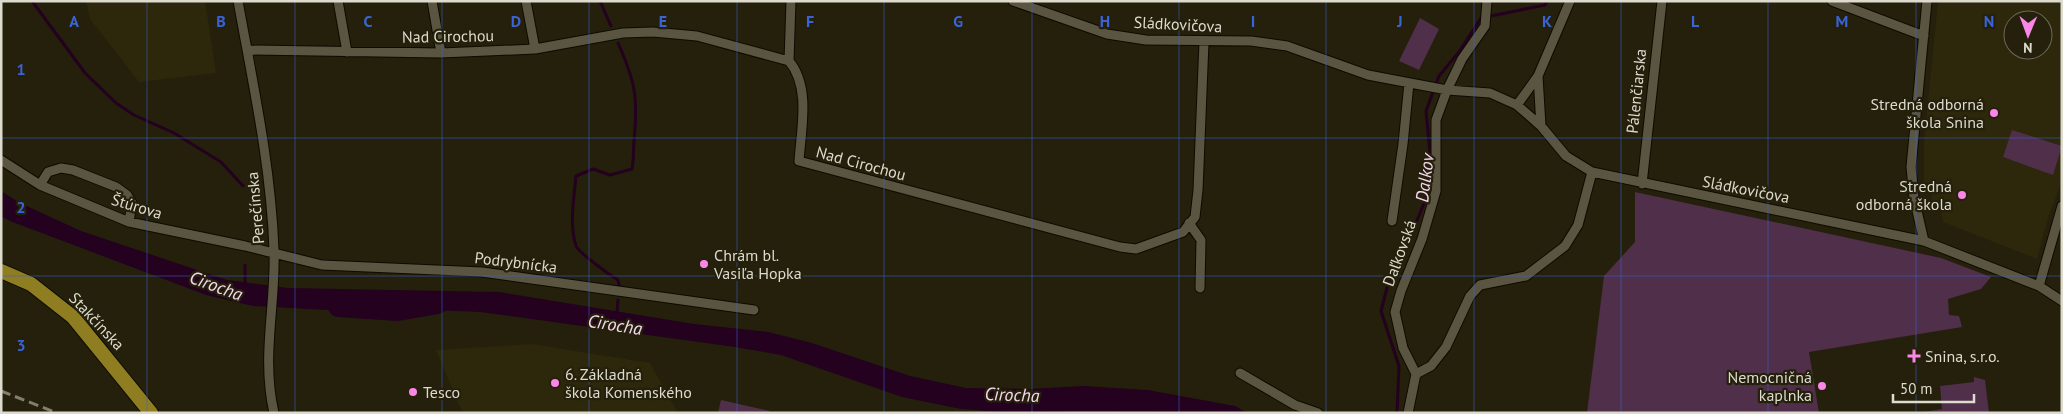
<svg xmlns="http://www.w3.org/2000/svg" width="2063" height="414" font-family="'PT Sans',sans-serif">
	<rect width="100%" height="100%" fill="#24200c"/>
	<path fill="#2d270b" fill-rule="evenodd" d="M86,1H205L216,73L139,82L90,19Z
		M1938,1H2062V181L2048,218L2037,259L1943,222L1941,211L1931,203L1932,189L1924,183V142ZM2013,20H2043V50H2013Z
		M532,344L650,363L678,413H464L458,403L436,350Z"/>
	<path fill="#4f2f49" d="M1420,18L1439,29L1419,70L1399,61Z
		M2012,130L2062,146L2053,175L2003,157Z
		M1635,192L1941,258L1991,277L1981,289L1948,299L1949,315L1959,316L1962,327L1809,352L1819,413H1587L1604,276L1635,242Z
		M1974,377L1985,380L1989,413H1918L1942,409L1940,386L1974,382Z
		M721,400L770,411L769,413H718Z"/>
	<path fill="#24011f" d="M1,191L20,203L81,231L227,280L288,288L499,292L694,324L768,332L812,343L910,376L966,388L1029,389L1083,386L1148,390L1235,406L1247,413L1077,411L1014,413L961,409L902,397L781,355L735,347L480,312L389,308L327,310L253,306L206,295L10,221L1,216Z"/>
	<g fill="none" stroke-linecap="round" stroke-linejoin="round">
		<path stroke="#24011f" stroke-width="3" d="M32,1L85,73L116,103L134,115L174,133L221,162L243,186
			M600,1L611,26
			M618,43C636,83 638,98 634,142C633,151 634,159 632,169L610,175L593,169L576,176C574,198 569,224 576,246C579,253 610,275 618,280L620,289
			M245,284V265
			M617,312L618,300
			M1397,413L1399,366L1381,311L1388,284L1398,267L1425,201L1430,153L1426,111L1439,76L1459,52L1481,18L1545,5L1547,1"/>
		<path stroke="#24011f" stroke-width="20" d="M338,307L398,311L438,304"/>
		<g stroke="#0e0a00" stroke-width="11">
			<path id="minor" d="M238,1C253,84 271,166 274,250C276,306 261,356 274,413
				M338,1L347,52
				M432,1L441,53
				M526,1L535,49
				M1013,1L1107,34L1146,40L1251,41L1287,46L1368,75L1447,90L1490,93L1517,105L1541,126L1566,156L1592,172L1924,241L2039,286L2062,301
				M1832,1L1924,36
				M247,50L441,53L535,49L623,33L653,32L697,36L789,61C811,87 801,130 799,161L1120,247L1136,249L1183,232L1195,217L1198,190L1204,42
				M789,61L791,1
				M1517,105L1538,76
				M1541,126L1538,76L1570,1
				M1,160L40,185L129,222L245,246L322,265L482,272L754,310
				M1642,184L1662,1
				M40,185L48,172L61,168L73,170L116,187L127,195L132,203L129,222
				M1392,221L1403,144L1409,83
				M1189,223L1201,240L1200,288
				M1924,241L1914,198L1911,167L1927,1
				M2039,286L2062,206
				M1240,373L1295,405L1318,413
				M1416,374L1431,366L1446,347L1470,296L1480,285L1526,276L1565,246L1578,225L1592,172
				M1408,413L1416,374L1403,348L1395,312L1401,291L1422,239L1436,191V120L1447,90L1462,59L1485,26L1487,1"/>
		</g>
		<g stroke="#0e0a00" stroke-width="16">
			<path id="primary" d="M1,271L31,284L73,317L151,413"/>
		</g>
		<use href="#minor" stroke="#5a5540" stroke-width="9"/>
		<use href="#primary" stroke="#8e7d21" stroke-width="14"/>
		<path stroke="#827e6e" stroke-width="3" stroke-dasharray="10 5" stroke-linecap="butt" d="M1,391L57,413"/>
	</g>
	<path fill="none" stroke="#3a63d6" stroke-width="1" stroke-opacity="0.55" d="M147,1V413M295,1V413M442,1V413M589,1V413M737,1V413M884,1V413M1032,1V413M1179,1V413M1326,1V413M1474,1V413M1621,1V413M1768,1V413M1916,1V413M1,138H2062M1,276H2062"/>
	<g fill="#fa87e7" stroke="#24200c" stroke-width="2">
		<circle cx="1994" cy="113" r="5"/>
		<circle cx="1962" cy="195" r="5"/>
		<circle cx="704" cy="264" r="5"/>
		<path d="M1911.5 348.5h5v5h5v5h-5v5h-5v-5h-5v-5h5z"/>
		<circle cx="555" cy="383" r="5"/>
		<circle cx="1822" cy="386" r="5"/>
		<circle cx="413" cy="392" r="5"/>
	</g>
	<g text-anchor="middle" stroke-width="4.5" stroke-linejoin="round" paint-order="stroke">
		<g font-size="16" fill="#dddace" stroke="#24200c">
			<text transform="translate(1178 24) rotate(3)" y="6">Sládkovičova</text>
			<text transform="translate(448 36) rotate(-1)" y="6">Nad Cirochou</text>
			<text transform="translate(1636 91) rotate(-84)" y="6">Pálenčiarska</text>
			<text transform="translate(861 163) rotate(15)" y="6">Nad Cirochou</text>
			<text transform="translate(1746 189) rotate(11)" y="6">Sládkovičova</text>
			<text transform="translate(137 206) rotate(17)" y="6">Štúrova</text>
			<text transform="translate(255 208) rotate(-95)" y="6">Perečínska</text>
			<text transform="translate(1399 253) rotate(-70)" y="6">Daľkovská</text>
			<text transform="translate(516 262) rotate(7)" y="6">Podrybnícka</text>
			<text transform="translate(97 321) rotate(47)" y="6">Stakčínska</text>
		</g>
		<g font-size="16" fill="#dddace" stroke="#24200c" text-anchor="start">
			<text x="1984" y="110" text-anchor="end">Stredná odborná<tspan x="1984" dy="18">škola Snina</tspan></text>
			<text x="1952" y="192" text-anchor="end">Stredná<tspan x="1952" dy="18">odborná škola</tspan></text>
			<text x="714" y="261">Chrám bl.<tspan x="714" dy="18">Vasiľa Hopka</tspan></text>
			<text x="1925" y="362">Snina, s.r.o.</text>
			<text x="565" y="380">6. Základná<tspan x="565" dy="18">škola Komenského</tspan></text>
			<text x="1812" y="383" text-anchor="end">Nemocničná<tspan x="1812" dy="18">kaplnka</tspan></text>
			<text x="423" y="398">Tesco</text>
		</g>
		<g font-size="18" font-style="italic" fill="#f8d7f0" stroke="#24200c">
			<text transform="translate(1425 178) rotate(-83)" y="6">Dalkov</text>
			<text transform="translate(216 286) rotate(20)" y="6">Cirocha</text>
			<text transform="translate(615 325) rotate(9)" y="6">Cirocha</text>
			<text transform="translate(1012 395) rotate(2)" y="6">Cirocha</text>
		</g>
	</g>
	<g font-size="16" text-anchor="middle" font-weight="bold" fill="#3a63d6" stroke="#24200c" stroke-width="4.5" stroke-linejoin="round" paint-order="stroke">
		<text x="74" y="27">A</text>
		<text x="221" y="27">B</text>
		<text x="368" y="27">C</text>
		<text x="516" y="27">D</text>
		<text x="663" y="27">E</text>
		<text x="810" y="27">F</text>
		<text x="958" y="27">G</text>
		<text x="1105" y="27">H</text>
		<text x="1253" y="27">I</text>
		<text x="1400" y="27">J</text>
		<text x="1547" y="27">K</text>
		<text x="1695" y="27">L</text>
		<text x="1842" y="27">M</text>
		<text x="1989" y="27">N</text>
		<text x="21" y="75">1</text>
		<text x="21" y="213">2</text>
		<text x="21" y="351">3</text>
	</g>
	<rect width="2063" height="414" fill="none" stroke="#dddace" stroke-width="5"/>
	<g transform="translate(2028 35) rotate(181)"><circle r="24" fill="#24200c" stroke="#6e6a5a"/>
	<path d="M0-4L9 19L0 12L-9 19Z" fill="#fa87e7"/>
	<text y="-8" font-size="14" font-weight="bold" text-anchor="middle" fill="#dddace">N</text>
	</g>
	<path d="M1893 394v8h81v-8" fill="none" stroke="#dddace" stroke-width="2.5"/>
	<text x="1900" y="394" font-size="15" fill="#dddace" stroke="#24200c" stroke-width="4" paint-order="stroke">50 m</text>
</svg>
